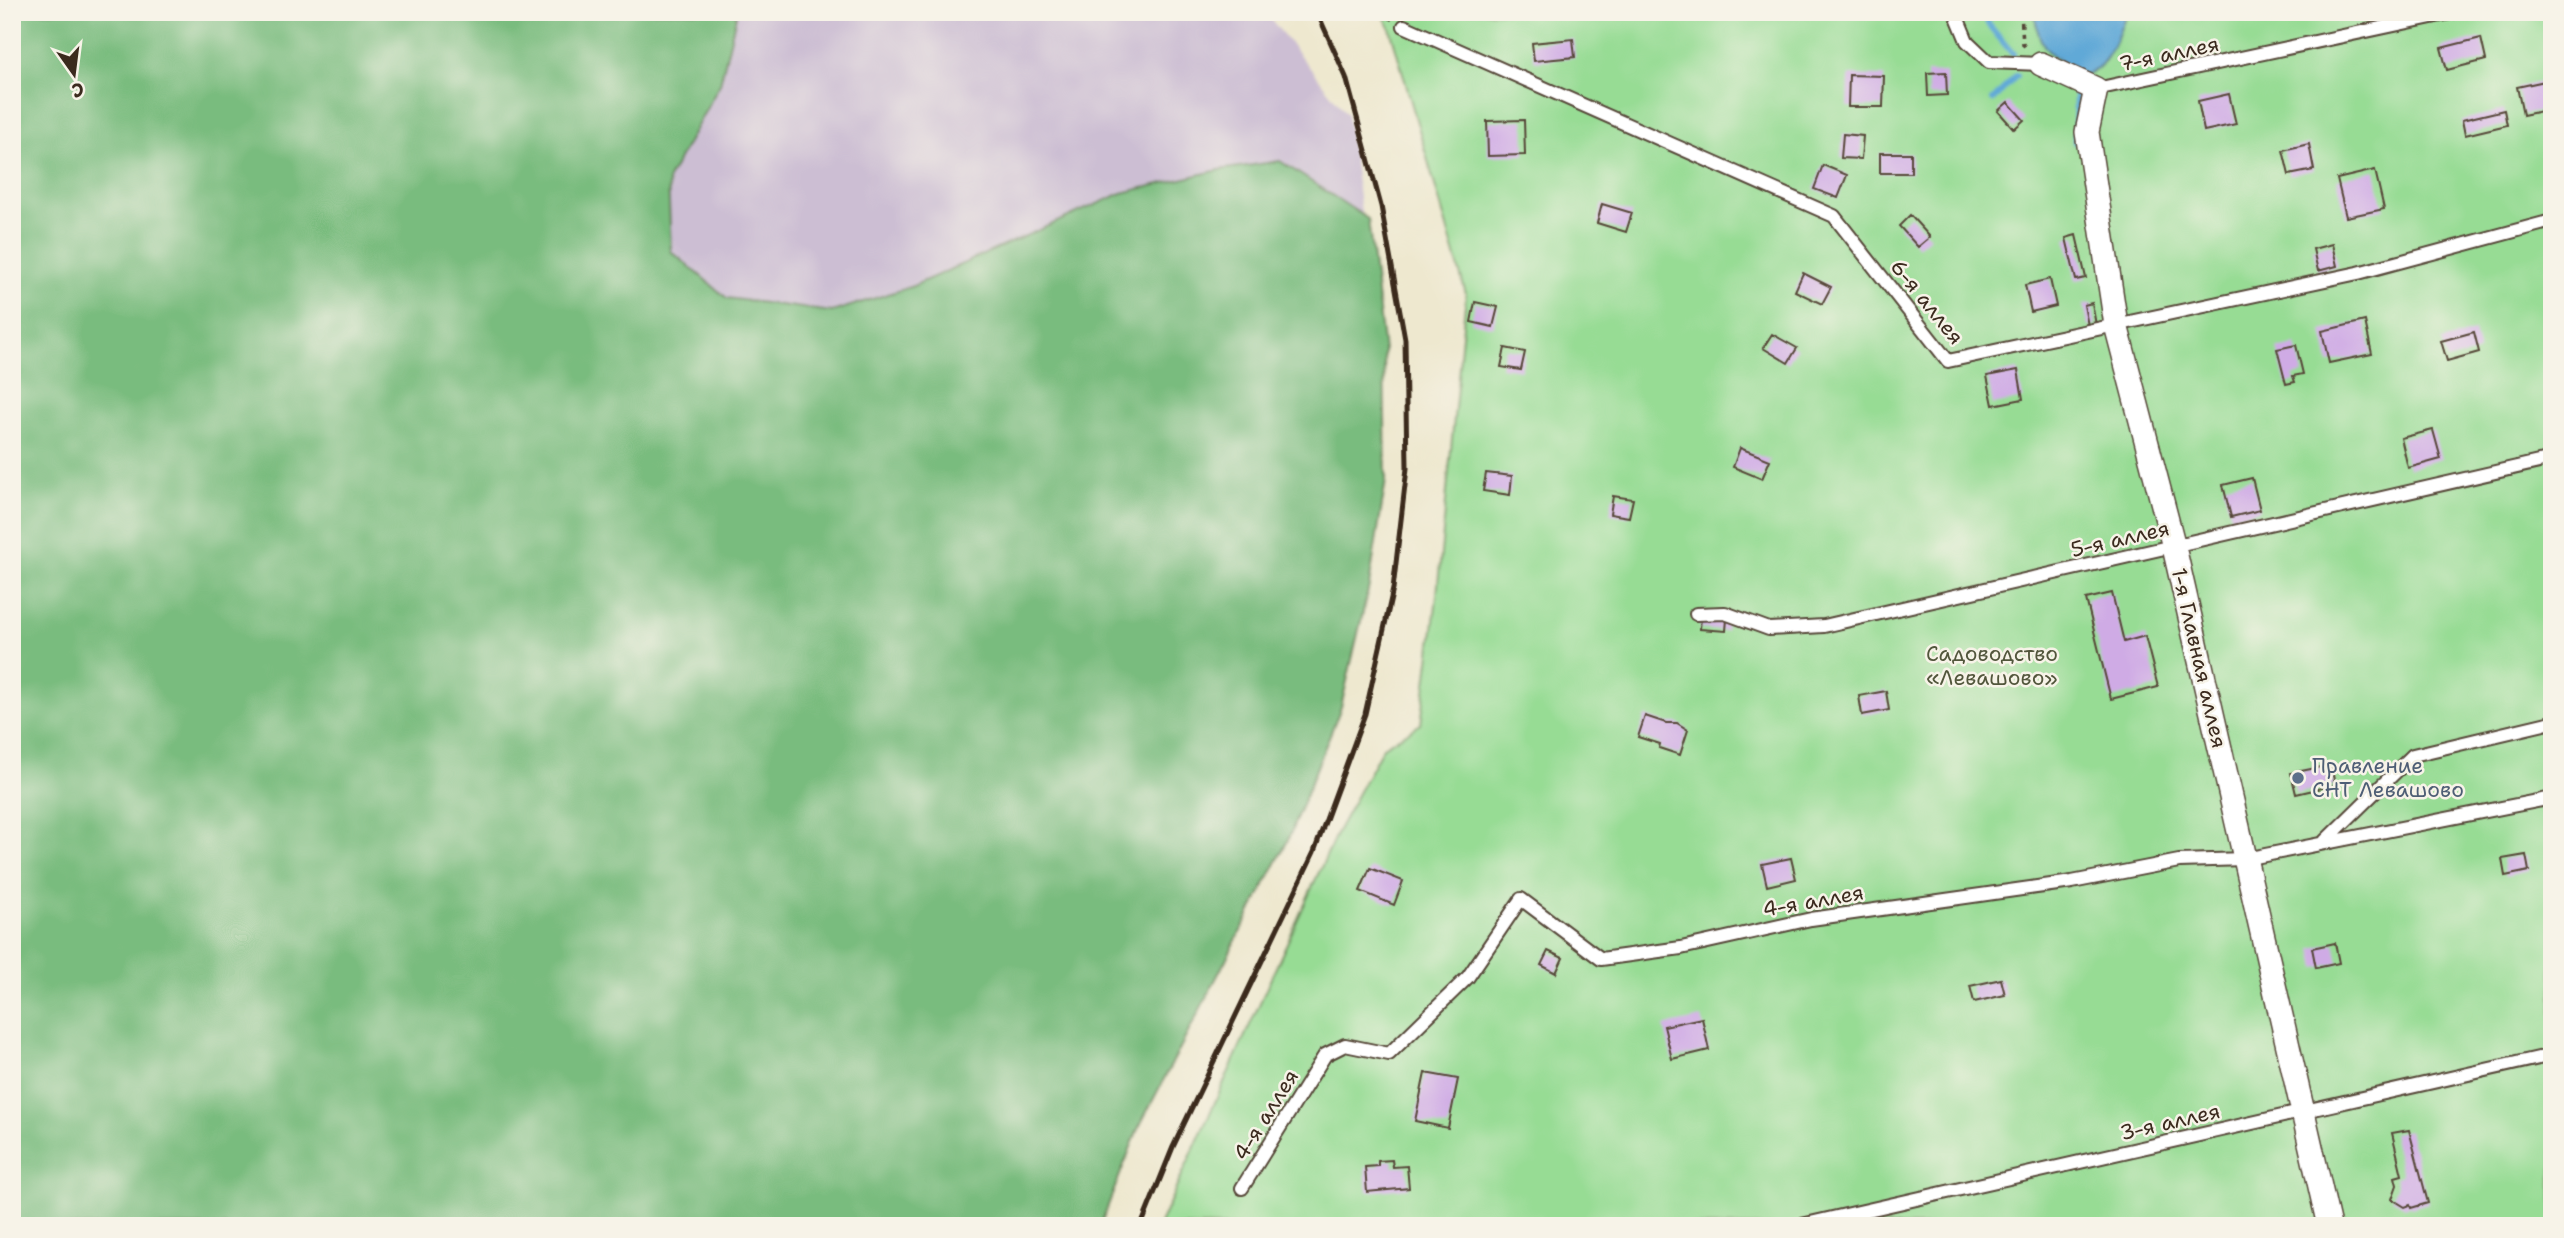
<svg xmlns="http://www.w3.org/2000/svg" width="2564" height="1238" font-family="'Shantell Sans',sans-serif">
	<rect width="100%" height="100%" fill="#f7f3e8"/>
	<filter id="ink" filterUnits="userSpaceOnUse"><feTurbulence type="fractalNoise" baseFrequency=".0143" numOctaves="2"/><feDisplacementMap in="SourceGraphic" scale="14" xChannelSelector="R" yChannelSelector="G"/><feConvolveMatrix kernelMatrix="1 2 1 2 8 2 1 2 1" color-interpolation-filters="sRGB"/></filter>
	<filter id="wash" filterUnits="userSpaceOnUse"><feTurbulence type="fractalNoise" baseFrequency=".00686" numOctaves="4" result="noise"/><feDisplacementMap in="SourceGraphic" scale="28" xChannelSelector="R" yChannelSelector="G"/><feGaussianBlur stdDeviation="1.57" result="paint"/><feColorMatrix in="noise" values="0 0 0 0 0 0 0 0 0 0 0 0 0 0 0 0 0 1.4 0 .05"/><feComposite in="paint" operator="in"/></filter>
	<g filter="url(#wash)">
		<rect width="100%" height="100%" fill="#eee8cf"/>
		<path fill="#ccbed3" d="M668,12H1265L1347,114L1371,280L781,343L655,254Z"/>
		<path fill="#97dc94" stroke="#698359" stroke-width="2" d="M1382,12H2552V1226H1159L1338,830L1383,747L1421,724L1436,605L1466,294L1390,28Z"/>
		<path fill="#79bc7e" stroke="#5a734e" stroke-width="2" d="M12,12H737L720,84L668,179L671,251L727,298L832,312L913,286L1122,193L1219,170L1280,161L1368,219L1384,351L1386,480L1369,586L1341,707L1287,842L1138,1129L1100,1226H12Z"/>
		<path fill="#60a9d7" stroke="#4e6a7a" stroke-width="2" d="M2035,12H2127C2117,36 2109,71 2080,77C2053,55 2037,51 2035,12Z"/>
		<g fill="none" stroke-linecap="round" stroke-linejoin="round">
			<path stroke="#60a9d7" stroke-width="6" d="M1985,12L1988,24L2013,54
				M1993,100L2016,76
				M2075,142L2076,94"/>
		</g>
		<g id="blocks">
			<path fill="#cfabe5" d="M2481,38L2486,60L2447,70L2441,48Z
				M1573,39L1575,57L1534,61L1532,43Z
				M1946,72L1947,95L1928,96L1927,73Z
				M1849,75L1884,76L1883,107H1848Z
				M2545,81L2551,109L2523,115L2517,87Z
				M2229,94L2236,124L2204,131L2198,101Z
				M2008,102L2024,120L2014,129L1998,111Z
				M2504,110L2507,125L2465,135L2462,120Z
				M1524,120L1525,155L1488,156L1487,121Z
				M1843,134L1863,136L1861,159L1841,158Z
				M2309,144L2314,170L2289,175L2283,150Z
				M1880,153H1911V173H1880Z
				M1823,165L1847,175L1838,198L1814,189Z
				M2375,170L2384,209L2346,217L2337,179Z
				M1602,204L1632,213L1626,232L1597,223Z
				M1910,215L1930,237L1918,247L1899,226Z
				M2076,235L2086,278L2076,280L2066,238Z
				M2332,244L2337,266L2318,271L2313,249Z
				M1803,273L1831,287L1822,304L1795,291Z
				M2050,279L2056,306L2031,312L2025,285Z
				M1475,302L1498,307L1493,327L1471,322Z
				M2092,303L2096,325L2088,326L2084,305Z
				M2365,321L2372,354L2329,363L2322,331Z
				M2474,332L2479,352L2447,361L2441,341Z
				M1772,334L1797,348L1788,363L1763,348Z
				M2296,345L2303,374L2293,376L2295,382L2286,384L2277,349Z
				M1505,348L1525,352L1521,370L1501,367Z
				M2018,370L2023,399L1993,405L1987,376Z
				M2433,430L2441,459L2408,468L2401,438Z
				M1740,448L1770,460L1762,479L1733,467Z
				M1486,473L1512,476L1510,495L1483,491Z
				M2252,478L2260,510L2231,517L2223,485Z
				M1613,496L1633,499L1629,517L1610,514Z
				M2112,593L2124,642L2145,636L2158,687L2111,699L2086,599Z
				M1701,617L1727,619L1726,631L1700,629Z
				M1886,691L1889,710L1862,715L1859,696Z
				M1645,716L1666,723H1677L1688,730L1680,755L1659,748L1660,744L1638,737Z
				M2331,765L2335,785L2296,794L2291,773Z
				M2526,855L2529,871L2505,876L2502,859Z
				M1791,858L1796,879L1767,886L1762,864Z
				M1370,868L1403,881L1394,905L1360,891Z
				M2335,943L2339,963L2316,968L2312,948Z
				M1548,951L1563,958L1556,973L1541,965Z
				M2001,979L2005,995L1974,1002L1970,986Z
				M1702,1018L1709,1050L1672,1059L1664,1026Z
				M1425,1073L1458,1079L1448,1128L1415,1121Z
				M2409,1130L2428,1203L2411,1208L2410,1205L2405,1207L2392,1199L2397,1185L2395,1177L2402,1175L2392,1133Z
				M1392,1160L1393,1167L1407,1166L1409,1188L1367,1192L1365,1167L1378,1166V1161Z"/>
		</g>
	</g>
	<g filter="url(#ink)">
		<use href="#blocks" fill-opacity="0" stroke="#564639" stroke-width="2"/>
		<g fill="none" stroke-linecap="round" stroke-linejoin="round">
			<g stroke="#564639" stroke-width="16">
				<path id="lane" d="M1955,12L1967,41L1989,62L2041,64
					M1404,26L1834,216L1948,361L2358,273L2552,221
					M2096,89L2455,12
					M1696,614L1725,613L1769,629L1824,626L2552,459
					M2325,841L2413,755L2552,722
					M1242,1188L1325,1055L1345,1045L1389,1054L1468,977L1521,899L1601,959L1681,948L1811,919L2072,882L2179,861L2245,859L2552,798
					M1797,1226L2552,1055"/>
			</g>
			<g stroke="#564639" stroke-width="26">
				<path id="street" d="M2041,64L2096,89L2087,132L2116,325L2174,547L2329,1226"/>
			</g>
			<path stroke="#564639" stroke-width="3.5" stroke-dasharray="5 5" stroke-linecap="butt" d="M1379,12L1393,20
				M2021,12L2023,44L2025,47"/>
			<use href="#lane" stroke="#fff" stroke-width="12"/>
			<use href="#street" stroke="#fff" stroke-width="23"/>
			<path stroke="#3b2a1e" stroke-width="5" d="M1141,1226L1173,1147L1314,852L1365,714L1393,589L1407,468L1405,339L1381,206L1346,77L1317,12"/>
		</g>
	</g>
	<circle fill="#5c6f8a" stroke="#f7f3e8" stroke-width="2.5" cx="2298" cy="778" r="7"/>
	<g text-anchor="middle" stroke-width="5" stroke-linejoin="round" paint-order="stroke">
		<g font-size="21" fill="#3b2a1e" stroke="#f7f3e8">
			<text transform="translate(2169 54) rotate(-12)" y="7">7-я аллея</text>
			<text transform="translate(1927 302) rotate(51)" y="7">6-я аллея</text>
			<text transform="translate(2120 539) rotate(-13)" y="7">5-я аллея</text>
			<text transform="translate(2199 658) rotate(77)" y="7">1-я Главная аллея</text>
			<text transform="translate(1813 901) rotate(-10)" y="7">4-я аллея</text>
			<text transform="translate(1266 1115) rotate(-58)" y="7">4-я аллея</text>
			<text transform="translate(2170 1122) rotate(-13)" y="7">3-я аллея</text>
		</g>
		<g font-size="21" fill="#52563c" stroke="#f7f3e8">
			<text x="1992" y="661">Садоводство<tspan x="1992" dy="24">«Левашово»</tspan></text>
		</g>
		<g font-size="21" fill="#4e5e75" stroke="#f7f3e8" text-anchor="start">
			<text x="2312" y="773">Правление<tspan x="2312" dy="24">СНТ Левашово</tspan></text>
		</g>
	</g>
	<rect width="2564" height="1238" fill="none" stroke="#f7f3e8" stroke-width="42"/>
	<g transform="translate(74 74) rotate(166)" stroke="#f7f3e8" stroke-width="5" paint-order="stroke">
	<path d="M0-5L12 26L0 18L-12 26Z" fill="#3b2a1e"/>
	<text y="-10" font-size="19" font-weight="bold" text-anchor="middle" fill="#3b2a1e">С</text>
	</g>
</svg>
